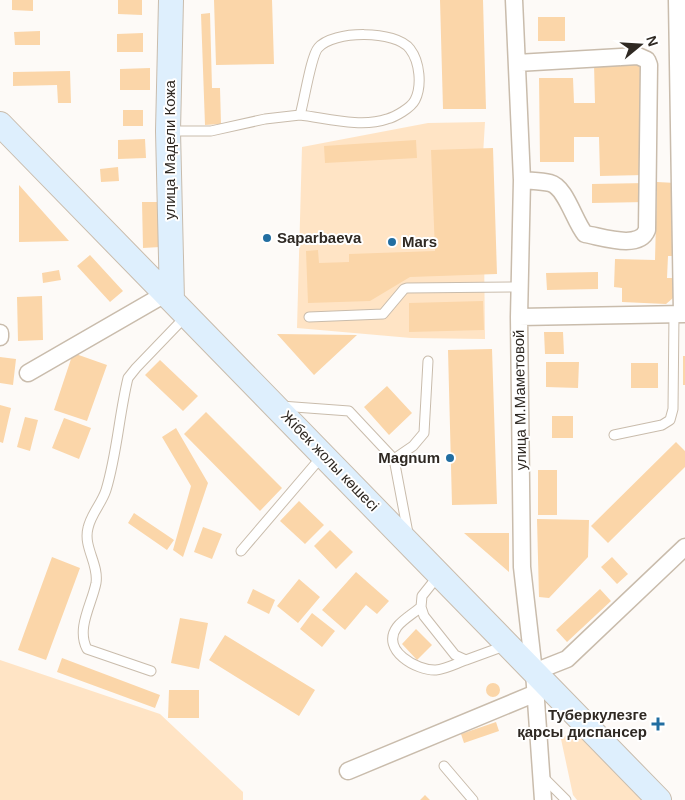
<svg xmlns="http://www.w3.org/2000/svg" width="685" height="800" font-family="Helvetica,sans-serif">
	<rect width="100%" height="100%" fill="#fdfaf7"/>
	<path fill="#ffe4c5" d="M485,122L483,155L485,339L411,338L297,328L302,147L428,123Z
		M0,660L160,714L243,792V800H0Z
		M573,730L642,800H577L573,795L561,739Z"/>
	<path fill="#fbd6a9" d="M12,0H33V11L12,10Z
		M118,0H142V15L118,14Z
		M214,0H272L274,64L216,65Z
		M440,0H483L486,109H443Z
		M210,13L212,88H220L221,124L205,125L201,14Z
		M538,17H565V41H538Z
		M40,31V45H15L14,32Z
		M143,33V52H117V34Z
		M642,63L644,175L600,176L599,137H574V162H540L539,78H573L574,103H595L594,64Z
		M150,68V90H120V69Z
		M70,71L71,103H58L57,85L13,86V72Z
		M123,110H143V126H123Z
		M145,139L146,158L118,159V140Z
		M416,140L417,158L325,163L324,146Z
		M493,148L497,274L410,277L370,301L308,303L306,251L318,250L319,263L349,262V254L435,251L431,150Z
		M118,167L119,181L101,182L100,169Z
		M657,182L676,183L674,256H668L667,278H673V298L666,304L622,302V288L614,287L615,259L655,260Z
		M646,183V202L592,203V184Z
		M19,185L69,241L19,242Z
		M142,202H158L160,247L143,248Z
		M90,255L123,291L110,302L77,266Z
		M59,270L61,280L43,283L42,273Z
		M598,272V289L547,290L546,273Z
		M42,296L43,340L18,341L17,297Z
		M483,301L484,330L409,332V303Z
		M544,332H563L564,354H545Z
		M277,334L357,335L314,375Z
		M492,349L497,504L452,505L448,350Z
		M73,353L107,365L87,421L54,410Z
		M683,356H685V385H683Z
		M0,357L16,359L13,385L0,383Z
		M160,360L198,396L183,411L145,375Z
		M546,362H579L578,388L546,387Z
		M631,363H658V388H631Z
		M387,386L412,413L389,435L364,407Z
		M0,405L11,408L3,443L0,442Z
		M206,412L282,488L260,511L184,434Z
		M552,416H573V438H552Z
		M25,417L38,420L30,451L17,447Z
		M64,418L91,428L79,459L52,448Z
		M176,428L208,483L183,557L173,550L191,486L162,437Z
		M676,442L685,451V467L608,543L591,526Z
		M538,470H557V515H538Z
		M299,501L324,525L305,544L280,521Z
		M134,513L174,540L167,550L128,523Z
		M537,519L589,520L588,557L549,598L539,597Z
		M203,527L222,534L212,559L194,552Z
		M330,530L353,552L336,569L314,546Z
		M464,533H509V572Z
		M52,557L80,568L46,660L18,650Z
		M612,557L628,574L617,584L601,567Z
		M356,572L389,601L377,614L366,605L345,630L322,610Z
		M299,579L320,597L298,623L277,606Z
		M253,589L275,600L269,614L247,603Z
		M600,589L611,601L567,642L556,630Z
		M312,613L335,631L322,647L300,629Z
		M180,618L208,623L199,669L171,663Z
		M416,629L432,645L417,660L402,644Z
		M225,635L315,690L299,716L209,660Z
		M62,658L160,695L155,708L57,672Z
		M486 690a7 7 0 1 1 14 0a7 7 0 1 1-14 0Z
		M169,690H199V718H168Z
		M496,722L499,731L464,743L461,734Z
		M425,795L430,800H420Z"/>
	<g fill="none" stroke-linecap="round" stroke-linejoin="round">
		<g stroke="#c9bcac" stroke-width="11">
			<path id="service" d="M168,131H211L265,119L300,115C304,102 311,56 318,48C333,30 396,30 410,49C420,62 422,86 415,100C411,108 395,117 387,119C361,128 326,118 300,115
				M309,317L383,314L404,289L407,288L519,287
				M281,406L349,411L394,459L408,533
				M614,435L662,425L670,420L673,409L674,314
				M394,459L413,446L424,433L428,361
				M241,551L323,455
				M438,576L422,596L421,607L424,616L455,655L466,660L507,645
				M421,607C414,613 402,620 397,627C380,650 417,671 436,670C446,669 457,663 466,660
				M151,671L87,649C76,628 92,604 96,583C99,564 83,547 88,528C91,514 102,503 106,490C117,454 119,415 128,378L136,368L186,316
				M444,766L473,800
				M542,776L566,800"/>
		</g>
		<g stroke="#c9bcac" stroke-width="19">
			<path id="minor" d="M514,0L522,180L519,317L522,567L534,672L543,800
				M677,0L682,314
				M517,63L638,56L647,60L649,65L647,230C639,250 603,237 585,234C574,221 566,187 550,183C541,181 531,181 522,180
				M519,317L685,314
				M0,333V337
				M28,373L165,294
				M534,672L567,659L685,547
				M348,771L536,693"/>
		</g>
		<g stroke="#c9bcac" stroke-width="26">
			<path id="secondary" d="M171,0L168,131L172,300
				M0,124L659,800"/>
		</g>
		<use href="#service" stroke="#fff" stroke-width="9"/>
		<use href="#minor" stroke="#fff" stroke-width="16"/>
		<use href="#secondary" stroke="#deeffd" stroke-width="24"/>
	</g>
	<g fill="#226ea1" stroke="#fff" stroke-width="2">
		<circle cx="267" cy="238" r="5"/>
		<circle cx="392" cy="242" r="5"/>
		<circle cx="450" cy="458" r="5"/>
		<path d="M655.5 716.5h5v5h5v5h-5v5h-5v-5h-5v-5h5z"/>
	</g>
	<g text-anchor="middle" stroke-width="4" stroke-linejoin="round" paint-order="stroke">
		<g font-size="15" fill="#2f2923" stroke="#fff">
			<text transform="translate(170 150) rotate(-90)" y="5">улица Мадели Кожа</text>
			<text transform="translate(520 400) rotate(-91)" y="5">улица М.Маметовой</text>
			<text transform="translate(330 461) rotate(46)" y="5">Жібек жолы көшесі</text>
		</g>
		<g font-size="15" font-weight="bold" fill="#2f2923" stroke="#fff" text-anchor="start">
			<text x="277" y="243">Saparbaeva</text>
			<text x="402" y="247">Mars</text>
			<text x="440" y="463" text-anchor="end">Magnum</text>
			<text x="647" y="720" text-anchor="end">Туберкулезге<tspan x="647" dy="17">қарсы диспансер</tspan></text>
		</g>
	</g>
	<g transform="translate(640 45) rotate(72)" stroke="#ffffff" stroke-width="4" paint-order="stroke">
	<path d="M0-4L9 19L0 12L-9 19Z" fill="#2f2923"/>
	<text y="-8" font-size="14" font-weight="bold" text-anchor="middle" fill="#2f2923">N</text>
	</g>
</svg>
